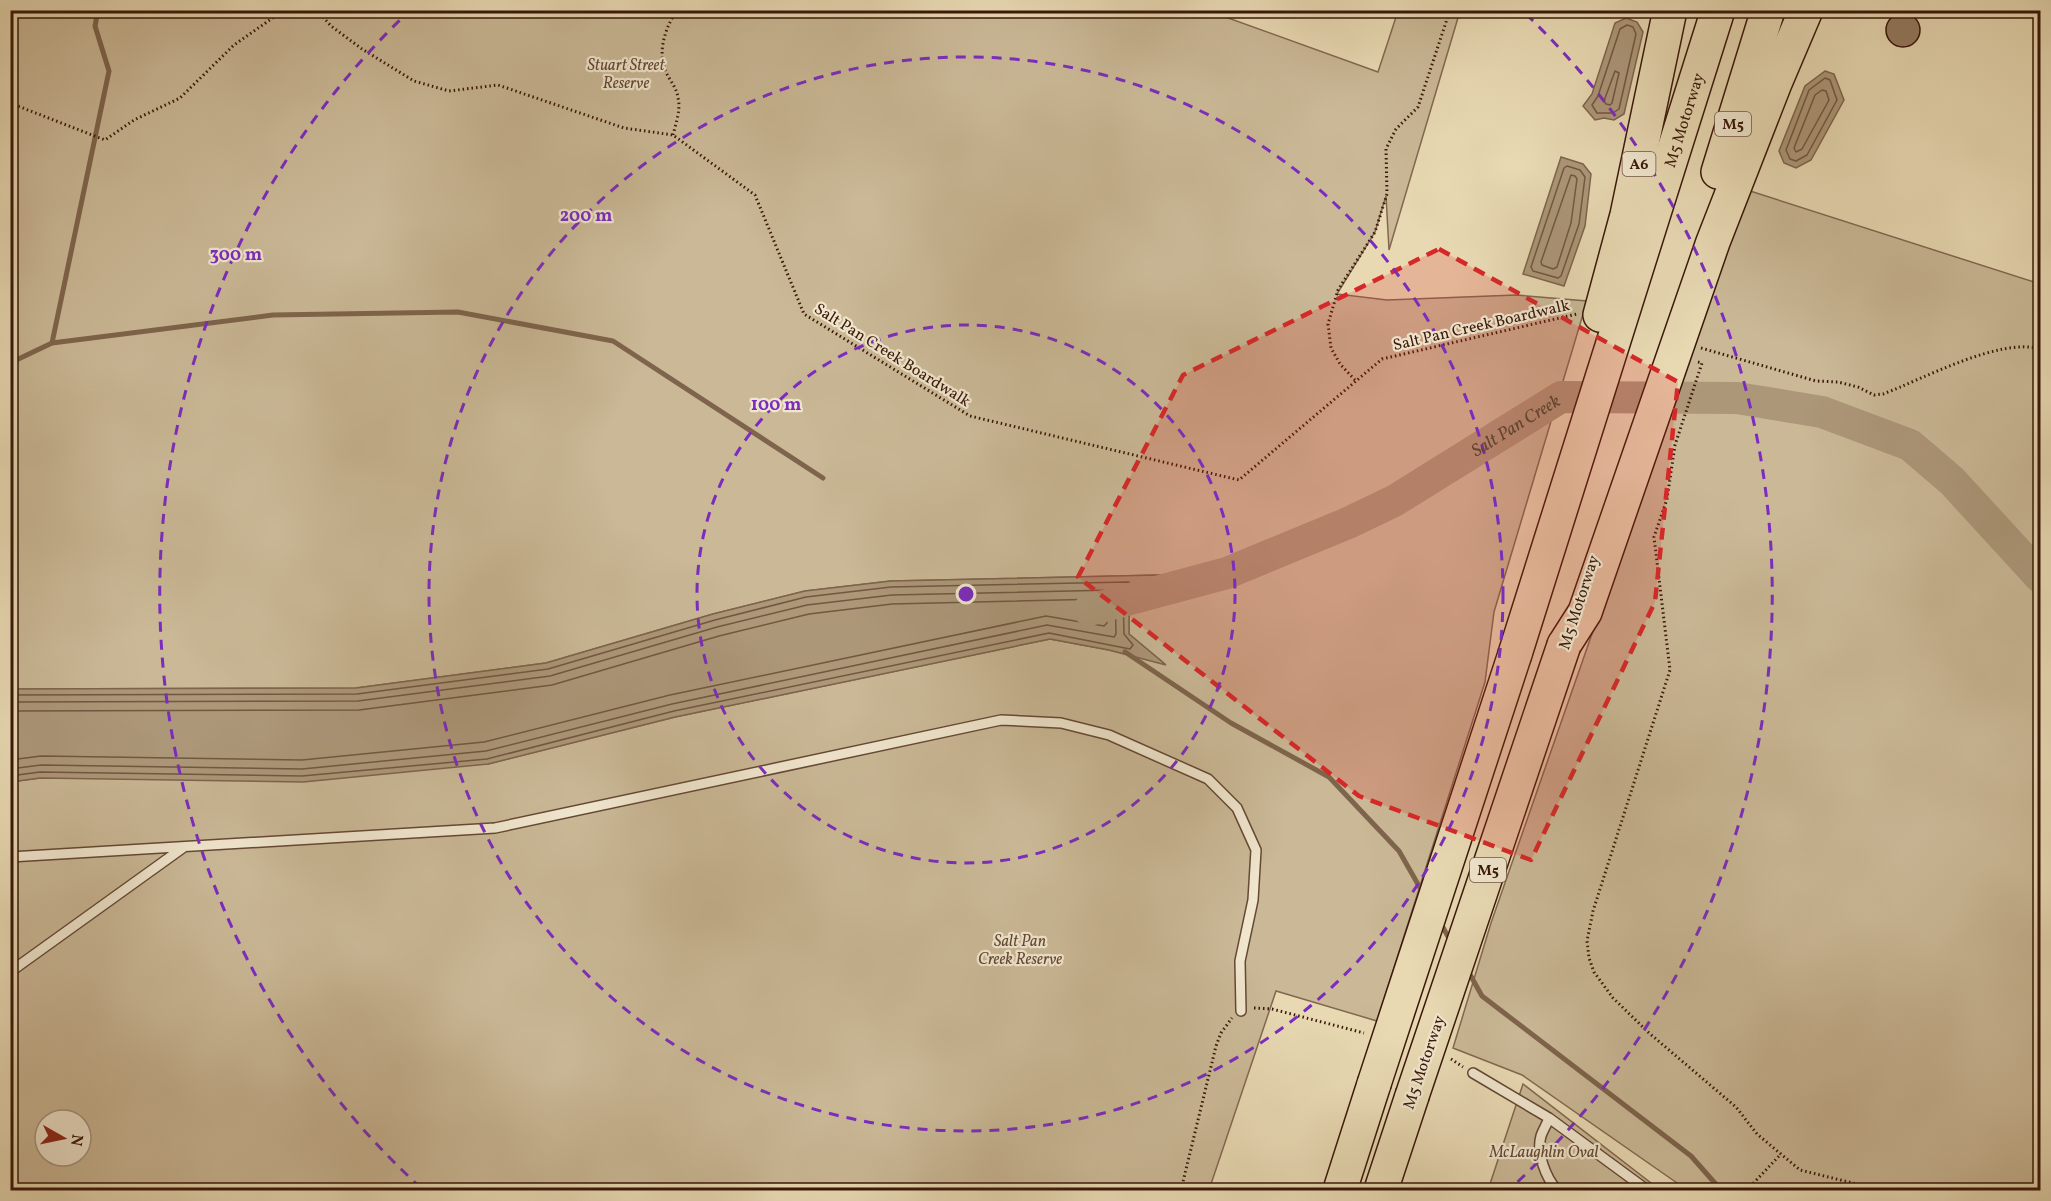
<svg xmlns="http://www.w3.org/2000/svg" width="2051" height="1201" font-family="Vollkorn,serif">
	<rect width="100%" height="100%" fill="#e8d9b3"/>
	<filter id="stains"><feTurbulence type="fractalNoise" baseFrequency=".00333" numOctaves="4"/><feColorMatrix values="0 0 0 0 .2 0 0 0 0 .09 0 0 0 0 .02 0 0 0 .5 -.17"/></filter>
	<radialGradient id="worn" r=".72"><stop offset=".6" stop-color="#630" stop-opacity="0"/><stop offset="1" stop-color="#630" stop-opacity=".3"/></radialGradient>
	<path fill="#cab896" stroke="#826850" stroke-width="1.5" fill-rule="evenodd" d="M1206,10L1378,72L1398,11H1460L1389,250L1386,196L1375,232L1337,294L1387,300L1516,295L1587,301L1494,612L1485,682L1377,1021L1276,991L1209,1190H11L10,782L40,778L488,764L675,717L1050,639L1109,650L1165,664L1129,634V596L1157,575L891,581L805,591L713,614L546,663L356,688L11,689V11ZM45,1120H81V1156H45Z
		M1747,190L2040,284V1190H1684L1677,1183L1522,1075L1453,1048L1491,923Z
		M1523,1084L1660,1190H1488Z"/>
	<path fill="#ac9779" stroke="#7e644c" stroke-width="1.5" d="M1626,18L1637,22L1643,32L1624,114L1614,120L1604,118L1595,120L1583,106L1592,94L1615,23Z
		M1825,71L1834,74L1844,100L1811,160L1796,168L1784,163L1779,151L1805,86Z
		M1561,157L1583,164L1591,174L1585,226L1564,286L1523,274Z
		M1159,575L1129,596V634L1166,665L1109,650L1050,639L675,717L488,764L303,782L40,778L11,782V689L356,688L546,663L713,614L805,591L891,581Z"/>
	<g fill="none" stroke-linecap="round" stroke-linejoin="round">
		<path stroke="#725741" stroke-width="1.5" d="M1627,25L1633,27L1636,34L1619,109L1613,113H1597L1592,105L1598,96L1620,29Z
			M1615,71L1619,73L1612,103L1610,105L1606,104L1604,101Z
			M1825,78L1830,80L1837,100L1807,155L1796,161L1790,159L1786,150L1809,90Z
			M1822,90L1826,91L1829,100L1802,149L1796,152L1794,148L1815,95Z
			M1567,166L1580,170L1585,177L1579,224L1561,276L1558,278L1533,271L1531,267L1564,168Z
			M1571,175L1575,176L1577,179L1571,223L1557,267L1553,269L1542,265L1541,262Z
			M10,695L357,694L548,669L715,620L806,597L891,587L1129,582L1132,584L1124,592L1123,597L1124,634L1133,645L1130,649L1049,633L674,711L487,759L302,776L40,772L10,776
			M10,702L358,701L550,676L717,627L807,605L892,595L1112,590L1115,592L1116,634L1114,637L1047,625L672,704L486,751L302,769L41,765L10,769
			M10,711L359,710L552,685L719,636L809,614L892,604L1103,599L1106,602L1107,623L1104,626L1046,616L670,695L484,742L302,760L41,756L10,760"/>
		<path stroke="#7e644c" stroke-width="5" d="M52,343L109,71L95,26L98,10
			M10,363L52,343L273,315L458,312L613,341L823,478
			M1125,652L1231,723L1329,777L1399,851L1423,893
			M1440,922L1451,942
			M1468,971L1482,996L1691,1156L1721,1190"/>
		<path stroke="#ac9779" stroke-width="32" id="s1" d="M1089,610L1227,573L1348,523L1394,501L1561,397L1737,398L1822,412L1910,445L1952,481L2040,577"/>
	</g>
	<path fill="#947c61" stroke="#391709" stroke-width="1.5" d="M1886 30a17 17 0 1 1 34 0a17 17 0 1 1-34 0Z"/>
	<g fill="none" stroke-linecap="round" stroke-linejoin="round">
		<g stroke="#654834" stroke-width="12">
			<path id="lane" d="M10,857L495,828L1001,720L1061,723L1109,735L1208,779L1237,808L1256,850L1253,900L1240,961L1241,1011
				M10,972L184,847
				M1473,1073L1549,1118L1647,1190
				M1549,1118C1547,1124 1543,1130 1541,1136C1536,1153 1546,1178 1557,1190"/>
		</g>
		<g stroke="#391709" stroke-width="36">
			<g id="highway">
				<path d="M1718,172L1768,10"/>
				<path d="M1600,315L1627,215L1670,10"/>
				<path d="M1564,645L1585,612L1713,242L1775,83L1806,10"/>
				<path id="s2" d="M1515,654L1718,10"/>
				<path d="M1340,1190L1374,1084"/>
				<path d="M1381,1190L1412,1096"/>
			</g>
		</g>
		<path stroke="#391709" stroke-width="3" stroke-dasharray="1.5 3" stroke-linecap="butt" d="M317,10L331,26L362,49L414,81L449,91L498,85L624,128L673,135L755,195L804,314L970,416L1239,480L1382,359L1577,314
			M10,103L105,140L134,120L180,98L234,45L284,10
			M673,135C676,123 681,109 678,98C677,88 670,81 666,72C657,52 665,28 677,10
			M1701,348L1816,381L1838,382L1858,387L1874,395L1883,394C1923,379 2000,337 2040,349
			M1698,362L1702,363L1675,445L1667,499L1654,537L1670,670L1593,911L1587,941L1589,958L1594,972L1613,998L1649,1033L1736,1107L1757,1134L1800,1170L1881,1190
			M1355,380L1340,364L1331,348L1328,324L1338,290L1375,232L1387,194L1386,149L1396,129L1418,107L1450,10
			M1254,1008L1272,1009L1364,1033
			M1451,1059L1463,1067
			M1181,1190L1216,1046L1221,1033L1232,1018
			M1747,1190L1780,1155"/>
		<use href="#lane" stroke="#f0e6ce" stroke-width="9"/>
		<use href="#highway" stroke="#e8d9b3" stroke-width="33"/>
		<g stroke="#391709" stroke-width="36" stroke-linecap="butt">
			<path id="highway-bridge" d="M1374,1084L1515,654
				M1412,1096L1564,645"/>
		</g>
		<use href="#highway-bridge" stroke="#e8d9b3" stroke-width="33"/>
	</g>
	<path fill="#d62828" fill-opacity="0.2" stroke="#d62828" stroke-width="4.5" stroke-dasharray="12 8" stroke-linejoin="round" d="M1439,249L1678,382L1655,602L1531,860L1359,796L1078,577L1183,375Z"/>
	<g fill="none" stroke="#7b2cbf" stroke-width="3" stroke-dasharray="10 8">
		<circle cx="966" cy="594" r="269"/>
		<circle cx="966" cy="594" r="537"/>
		<path d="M421 1188A806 806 0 0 1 406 14M1526 14A806 806 0 0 1 1511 1188"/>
	</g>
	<g text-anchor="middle" stroke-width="4.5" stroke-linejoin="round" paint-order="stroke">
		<g fill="#f0e6ce" stroke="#705544" stroke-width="1.5">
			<rect x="1715" y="112" width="36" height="24" rx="4.5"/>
			<rect x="1622.5" y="152" width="33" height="24" rx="4.5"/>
			<rect x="1470" y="858" width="36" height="24" rx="4.5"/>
		</g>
		<g font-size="15" font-weight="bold" fill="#391709">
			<text x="1733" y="129">M5</text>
			<text x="1639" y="169">A6</text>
			<text x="1488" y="875">M5</text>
		</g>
		<g font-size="16" font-style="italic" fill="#644733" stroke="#f0e6ce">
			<text x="626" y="70">Stuart Street<tspan x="626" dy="18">Reserve</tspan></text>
			<text x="1020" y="946">Salt Pan<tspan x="1020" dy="18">Creek Reserve</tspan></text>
			<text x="1544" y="1157">McLaughlin Oval</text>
		</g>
		<g font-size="16" fill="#391709" stroke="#f0e6ce">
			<text dy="6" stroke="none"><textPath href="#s2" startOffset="560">M5 Motorway</textPath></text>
			<text transform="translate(1481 324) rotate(-13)" y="6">Salt Pan Creek Boardwalk</text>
			<text transform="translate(893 354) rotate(32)" y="6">Salt Pan Creek Boardwalk</text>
			<text transform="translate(1578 602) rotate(-72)" y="6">M5 Motorway</text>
			<text transform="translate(1423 1062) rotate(-71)" y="6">M5 Motorway</text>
		</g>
		<g font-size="18" font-style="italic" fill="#614430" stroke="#f0e6ce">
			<text dy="6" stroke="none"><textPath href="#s1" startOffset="468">Salt Pan Creek</textPath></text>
		</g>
	</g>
	<circle cx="966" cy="594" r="9" fill="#7b2cbf" stroke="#f0e6ce" stroke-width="3"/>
	<g font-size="18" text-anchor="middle" font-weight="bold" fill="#7b2cbf" stroke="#f0e6ce" stroke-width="4.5" stroke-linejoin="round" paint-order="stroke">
		<text x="586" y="221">200 m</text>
		<text x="236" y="260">300 m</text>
		<text x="776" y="410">100 m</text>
	</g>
	<rect width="2051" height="1201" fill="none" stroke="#e8d9b3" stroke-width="36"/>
	<rect x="12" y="12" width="2027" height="1177" fill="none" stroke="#391709" stroke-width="3"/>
	<rect x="18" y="18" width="2015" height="1165" fill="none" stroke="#391709" stroke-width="1.5"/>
	<g transform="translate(63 1138) rotate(99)"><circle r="28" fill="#f0e6ce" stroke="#a7937f" stroke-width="1.5"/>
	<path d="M0-4.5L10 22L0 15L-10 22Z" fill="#8f2418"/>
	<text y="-9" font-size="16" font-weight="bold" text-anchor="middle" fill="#391709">N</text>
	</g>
	<rect width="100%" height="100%" filter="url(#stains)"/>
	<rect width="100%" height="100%" fill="url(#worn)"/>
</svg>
